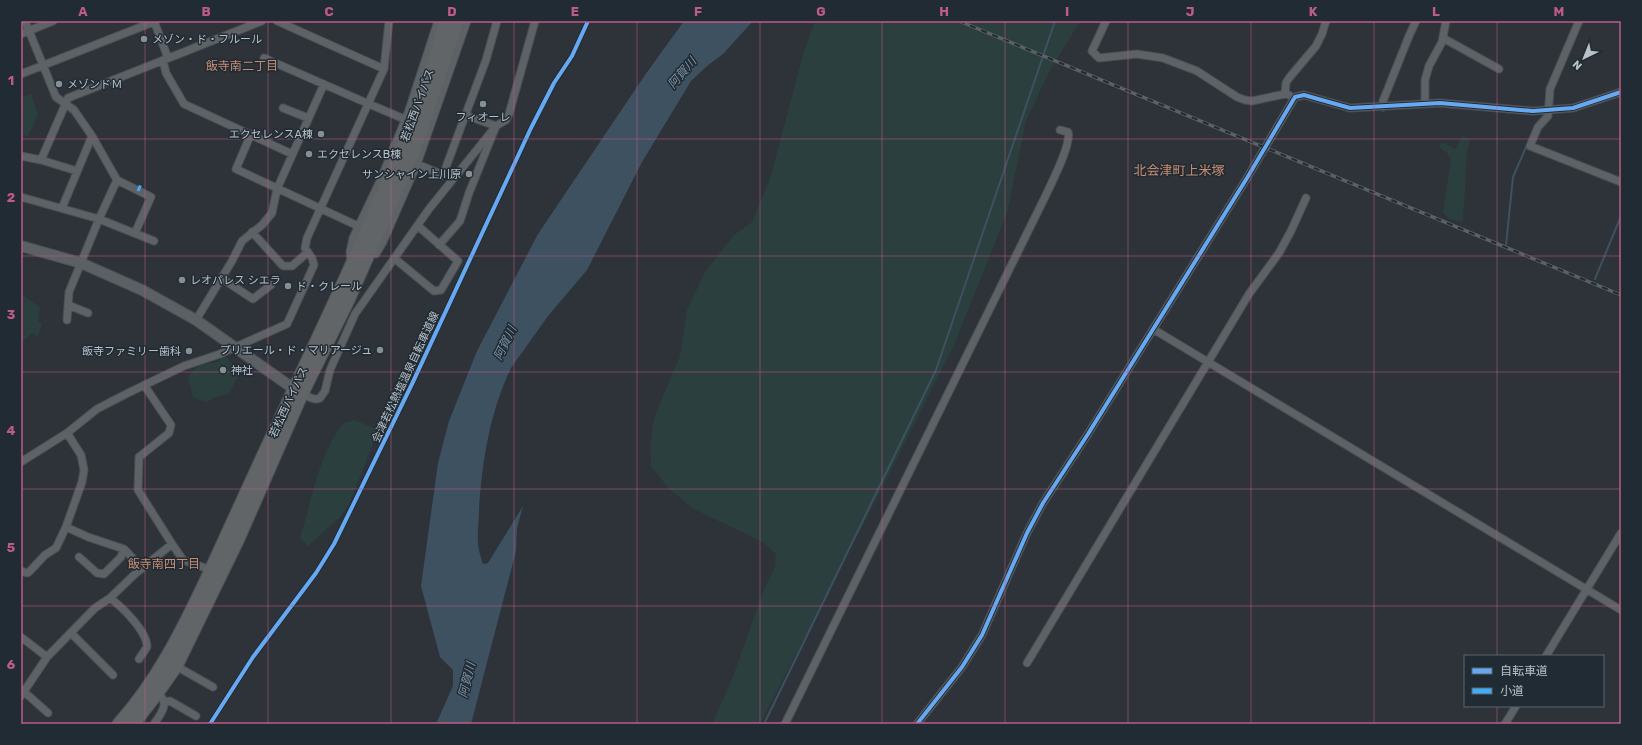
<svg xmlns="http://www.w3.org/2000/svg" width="1642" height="745" font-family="Rubik,'Noto Sans JP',sans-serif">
	<rect width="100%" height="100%" fill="#2d3339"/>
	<path fill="#2b3f3e" d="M815,21H1080L1048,74L1026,121L1007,213L953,347L884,484L760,724H712L732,679L765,587L775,567L776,554L764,543L694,509L669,489L651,466L650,442L655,415L680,356L687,310L705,272L734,235L752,222L770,179L804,51Z
		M31,94L38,115L28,136L21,135V98Z
		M1463,136L1470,139L1467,152L1463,222L1450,219L1443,213L1451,159L1448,154L1439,147L1442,142L1455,149Z
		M21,294L40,307L38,321L42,324L38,337L32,333L21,343Z
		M223,356L227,357L239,374L229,394L215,397L206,403L193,397L188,378C195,365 204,364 218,362Z
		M355,420L376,429L377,433L349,505L339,518L308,546L300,538C312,500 318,456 343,423Z"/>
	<path fill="#3e5161" d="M684,21H753L723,54L707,66L691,81L642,162L587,270L548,316L511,368C490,412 482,461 479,510C479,521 477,532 478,543C478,550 481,557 483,564L488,563L523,506L517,528L516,551L471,724H436L453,686V670L440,657L421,586L438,463L449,421L477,351L538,234L645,75Z"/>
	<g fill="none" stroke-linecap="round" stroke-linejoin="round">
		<path stroke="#3e5161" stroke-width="2" d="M1506,245L1513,177L1527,145
			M1595,279L1621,216
			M764,724L936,370L1055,21"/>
		<g stroke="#4b4f53" stroke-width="9">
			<path id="street" d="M25,21L56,97L74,110L92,136L117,180L151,197L135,233
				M154,21L168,58
				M277,21L384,69
				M1106,21L1092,51L1099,58L1137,54L1163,58L1197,71L1237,97L1245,100L1252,101L1285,94
				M1579,21L1550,89L1548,116L1538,127L1530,146L1621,182
				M21,34L53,21
				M1443,38L1499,69
				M264,58L369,104L402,118
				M163,60L166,73L184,104L292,154
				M21,74L156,21
				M1289,95L1285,94L1286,83L1289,78L1316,46L1322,34L1326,21
				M1425,103V80L1429,66L1442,42L1446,21
				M1383,107V101L1409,36L1416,21
				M283,108L308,118
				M251,134L236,169L358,226
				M21,156L41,160L77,171
				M41,160L68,98L262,21
				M417,164L443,175L486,60L497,21
				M21,197L99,219L154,241
				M62,208L92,136
				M252,232L283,266H292L308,252
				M439,245L460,221L469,193L496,126L465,115
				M368,252L376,254L383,242L417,164L467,21
				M394,258L434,291L441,290L458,261L418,226
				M351,262L350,252L353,238L380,181L408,113L438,21
				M221,278L253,299L271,285
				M68,305L88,313
				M67,320L69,292L99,219L117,180
				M196,320L232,261L242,241L262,225L272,213L277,189L324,84
				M1153,329L1621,610
				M144,385L171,425L169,433L139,457L138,490L172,544L183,560L211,570
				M301,392C307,396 313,401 320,398L325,391L330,370L355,314L429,209L496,126L506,120L509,114L535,21
				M21,462L67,433L97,409L128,393L184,366L220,354L287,324L314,265L312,258L305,248L307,238L384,69L389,21
				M66,527L88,537L124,549L142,568
				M79,557L97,573L104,574L121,557L124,549
				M21,571L27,573L29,572L45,555L56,548L66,527L82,482L84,470L81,455L67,433
				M110,598C122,607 147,631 147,647L139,659
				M71,633L113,675
				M21,637L47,657
				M1546,656L1621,533
				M1027,663L1249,294L1279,253L1291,231L1306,198
				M176,666L213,687
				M21,689L48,713
				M21,696L47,657L95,608L110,598L135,574L172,544
				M165,702L170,701L196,716
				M154,724C161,714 171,702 157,693
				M785,724L1044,199C1050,186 1072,144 1068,132L1060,130
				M917,724L962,667L982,635L1027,533L1043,503L1088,434L1247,178L1295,97L1304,95L1350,108L1440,103L1533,111L1573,108L1621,92
				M1505,724L1516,706"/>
		</g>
		<g stroke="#4b4f53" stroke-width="12">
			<path id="secondary" d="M21,246L81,263L142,290L196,320L294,389"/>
		</g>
		<g stroke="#4a4f55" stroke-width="15">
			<path id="highway" d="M119,724C157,682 182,632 206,581C226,537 246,493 266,450C311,353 358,256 398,157C416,113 434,67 446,21
				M133,724L157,693L176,666L237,541L302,393L349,298L416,145L457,21"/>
		</g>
		<use href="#street" stroke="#5d6266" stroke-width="7"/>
		<use href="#secondary" stroke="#5b6065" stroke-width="10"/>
		<use href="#highway" stroke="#626567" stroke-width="13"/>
		<g stroke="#5b6064" stroke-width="3.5">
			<path id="rail" d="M959,21L1621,295"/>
		</g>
		<use href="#rail" stroke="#212b33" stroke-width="2" stroke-dasharray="6" stroke-linecap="butt"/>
		<path stroke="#42abf6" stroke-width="3" stroke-dasharray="6 3" stroke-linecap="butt" d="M138,191L141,184"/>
		<g stroke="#212b33" stroke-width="6">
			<path id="cycleway" d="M210,724L253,657L316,573L334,544L412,384L531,128L554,83L572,56L588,21
				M917,724L962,667L982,635L1027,533L1043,503L1088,434L1247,178L1295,97L1304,95L1350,108L1440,103L1533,111L1573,108L1621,92"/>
		</g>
		<use href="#cycleway" stroke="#66a8f1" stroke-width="4"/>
	</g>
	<path fill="none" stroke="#be5c87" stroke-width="1" stroke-opacity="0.55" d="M145,21V724M268,21V724M391,21V724M514,21V724M637,21V724M760,21V724M882,21V724M1005,21V724M1128,21V724M1251,21V724M1374,21V724M1497,21V656M21,139H1621M21,256H1621M21,372H1621M21,489H1621M21,606H1621M1497,706V724"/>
	<g fill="#878f96" stroke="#212b33" stroke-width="1.5">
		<circle cx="144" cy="39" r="4"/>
		<circle cx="59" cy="84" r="4"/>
		<circle cx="483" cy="104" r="4"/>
		<circle cx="321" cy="134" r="4"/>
		<circle cx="309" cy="154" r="4"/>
		<circle cx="469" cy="174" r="4"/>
		<circle cx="182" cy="280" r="4"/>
		<circle cx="288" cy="286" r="4"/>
		<circle cx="380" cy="350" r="4"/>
		<circle cx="189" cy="351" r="4"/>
		<circle cx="223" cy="370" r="4"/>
	</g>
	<g text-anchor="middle" stroke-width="3" stroke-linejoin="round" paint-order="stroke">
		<g font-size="11" fill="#b8c1c8" stroke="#212b33" text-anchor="start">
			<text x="152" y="43">メゾン・ド・フルール</text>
			<text x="67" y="88">メゾンドＭ</text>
			<text x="483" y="121" text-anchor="middle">フィオーレ</text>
			<text x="313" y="138" text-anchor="end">エクセレンスA棟</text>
			<text x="317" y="158">エクセレンスB棟</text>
			<text x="461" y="178" text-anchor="end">サンシャイン上川原</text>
			<text x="190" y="284">レオパレス シエラ</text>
			<text x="296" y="290">ド・クレール</text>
			<text x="372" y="354" text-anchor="end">プリエール・ド・マリアージュ</text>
			<text x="181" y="355" text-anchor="end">飯寺ファミリー歯科</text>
			<text x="231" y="374">神社</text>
		</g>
		<g font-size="11" fill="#b8c1c8" stroke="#212b33">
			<text transform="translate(417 105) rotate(-70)" y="4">若松西バイパス</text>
			<text transform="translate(405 377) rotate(-65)" y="4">会津若松熱塩温泉自転車道線</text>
			<text transform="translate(288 402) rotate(-65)" y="4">若松西バイパス</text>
		</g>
		<g font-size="12" fill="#ca8d72" stroke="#212b33">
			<text x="242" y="70">飯寺南二丁目</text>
			<text x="164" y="568">飯寺南四丁目</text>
		</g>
		<g font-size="12" font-style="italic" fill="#7d95a8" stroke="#212b33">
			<text transform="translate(682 73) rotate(-49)" y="4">阿賀川</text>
			<text transform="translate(505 343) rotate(-64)" y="4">阿賀川</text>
			<text transform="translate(467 680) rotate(-76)" y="4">阿賀川</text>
		</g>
		<g font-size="13" fill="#ca8d72" stroke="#212b33">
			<text x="1179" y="175">北会津町上米塚</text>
		</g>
	</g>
	<rect width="1642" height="745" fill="none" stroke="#212b33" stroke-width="44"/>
	<rect x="1464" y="655" width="140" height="52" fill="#212b33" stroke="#5d676f"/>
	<rect x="1472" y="668" width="20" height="6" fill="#66a8f1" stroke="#5d676f"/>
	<text x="1500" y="675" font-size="12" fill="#b8c1c8">自転車道</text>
	<rect x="1472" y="688" width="20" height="6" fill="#42abf6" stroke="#5d676f"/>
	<text x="1500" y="695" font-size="12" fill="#b8c1c8">小道</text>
	<g transform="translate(1584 58) rotate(223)" stroke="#212b33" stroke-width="3" paint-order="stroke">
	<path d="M0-3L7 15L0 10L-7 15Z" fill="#b8c1c8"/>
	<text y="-6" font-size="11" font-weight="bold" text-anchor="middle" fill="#b8c1c8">N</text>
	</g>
	<rect x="22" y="22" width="1598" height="701" fill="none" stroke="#be5c87" stroke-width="1.5"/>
	<g font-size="13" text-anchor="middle" font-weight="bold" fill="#be5c87">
		<text x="83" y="16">A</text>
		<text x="206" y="16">B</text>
		<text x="329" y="16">C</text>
		<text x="452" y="16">D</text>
		<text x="575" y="16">E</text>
		<text x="698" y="16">F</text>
		<text x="821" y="16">G</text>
		<text x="944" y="16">H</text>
		<text x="1067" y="16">I</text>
		<text x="1190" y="16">J</text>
		<text x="1313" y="16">K</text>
		<text x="1436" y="16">L</text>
		<text x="1559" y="16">M</text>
		<text x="11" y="85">1</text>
		<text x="11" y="202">2</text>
		<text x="11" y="319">3</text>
		<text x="11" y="435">4</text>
		<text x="11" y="552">5</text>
		<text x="11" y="669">6</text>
	</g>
</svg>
